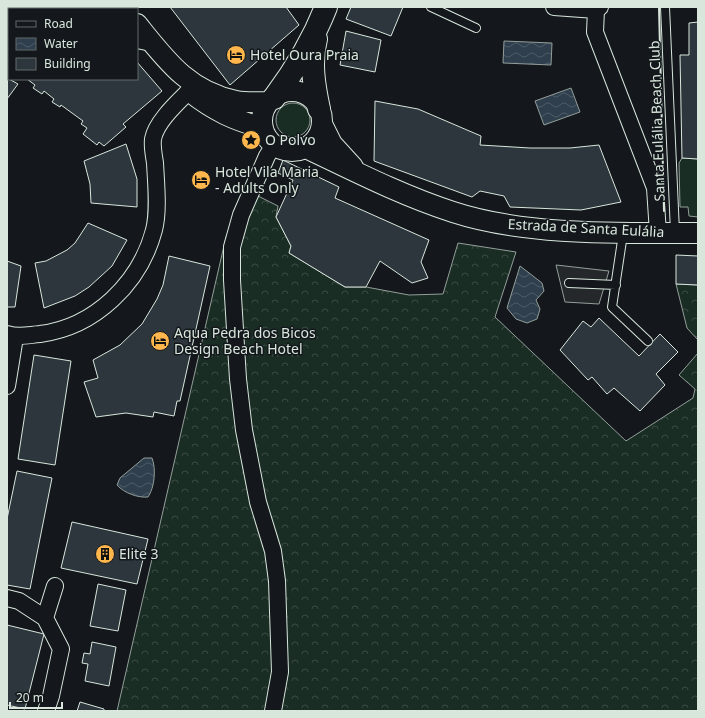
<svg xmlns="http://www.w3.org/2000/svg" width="705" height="718" font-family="'Noto Sans',sans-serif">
	<defs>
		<pattern id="forest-crowns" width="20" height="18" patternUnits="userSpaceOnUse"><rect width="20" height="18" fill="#1a2d24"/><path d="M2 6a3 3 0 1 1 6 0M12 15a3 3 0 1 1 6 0" fill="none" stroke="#3b4b43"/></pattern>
		<pattern id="water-waves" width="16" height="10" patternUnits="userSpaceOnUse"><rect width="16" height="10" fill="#2f3f4d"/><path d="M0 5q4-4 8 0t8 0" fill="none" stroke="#4c5b66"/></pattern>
	</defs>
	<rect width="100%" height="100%" fill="#14181c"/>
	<path fill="#1a2d24" stroke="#939e99" d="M276 120a17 17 0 1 1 34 0a17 17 0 1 1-34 0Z
		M682,158L698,159V217L689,216L688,207H680L679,163Z"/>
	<path fill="url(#forest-crowns)" stroke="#939e99" d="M246,190L278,206L276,217L291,246L289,253L345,287H366L409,295L443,294L458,243L516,252L495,317L626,441L693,398L695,389L679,375L698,353V711H117L226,237Z
		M676,284L698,285V340L687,328Z"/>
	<path fill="#24282b" stroke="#939e99" d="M556,265L609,271L599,304L565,302Z"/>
	<path fill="url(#water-waves)" stroke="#939e99" d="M504,41L552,43L551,65L503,63Z
		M571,88L580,112L544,125L535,101Z
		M520,266L542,283L544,291L536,300L540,309L537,319L527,323L516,319L507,308Z
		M144,458H152C156,468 155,487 148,497C138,498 124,493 117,485L120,478Z"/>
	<path fill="#2c363c" stroke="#d8e6dc" d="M7,7H29L27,9H9V17L7,18Z
		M170,7H286L299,25L230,85Z
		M351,7H403L391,36L346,19Z
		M698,22V159L682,158L680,55H689V23Z
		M346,31L381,40L375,72L340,65Z
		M137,62L162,91L123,124L126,127L104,146L99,142L97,145L83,134L87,128L81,124L83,121L61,105L60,107L52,102L54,99L44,91L42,94L33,88L35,85L27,79H137Z
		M7,75L9,79L18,84L7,99Z
		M375,101L418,109L481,136L480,145L530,148H570L599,145L621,202L581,210L510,207L504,196L480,191L472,197L374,161Z
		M126,144L137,179V207L91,203L90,184L84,161Z
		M283,160L339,187L335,198L429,240L421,262L428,278L412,283L380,261L366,287H345L289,253L291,246L276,217L293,180L278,173Z
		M88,223L127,240L112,266L89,287L75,296L44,308L35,263L46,261L67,250L75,243Z
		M676,255L698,256V285L676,284Z
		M169,256L210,266L180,401H177L174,416L154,412L153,417L126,413L96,417L84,382L98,378L93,360L120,345L142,324L157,299L163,285Z
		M7,261L21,266L15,307H7Z
		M599,318L639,356L660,334L678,352L656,374L665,385L640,411L614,388L607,394L592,377L588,380L560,350L583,321L591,327Z
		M34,355L71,361L55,465L18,459Z
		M17,471L52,478L30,589L7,585V519Z
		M72,522L148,539L137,584L61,568Z
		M98,584L126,590L118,631L90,626Z
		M7,625L44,634L25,709L7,705Z
		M92,642L116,647L109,686L85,681L88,664L82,663L84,653L90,654Z
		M80,702L104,709V711H77Z"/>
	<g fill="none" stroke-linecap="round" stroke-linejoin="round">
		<g stroke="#d8e6dc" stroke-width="10">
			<path id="service" d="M96,7L98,9
				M431,7L476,28
				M665,7L675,232
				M56,9L57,7
				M137,44L152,47
				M623,234L612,307L648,341
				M569,283L616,285"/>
		</g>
		<g stroke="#d8e6dc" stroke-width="18">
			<path id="minor" d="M554,7L596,10
				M600,7L596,10L595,32L655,188L658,233
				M7,334C18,338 28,335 40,334C95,327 140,283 154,230C159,211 156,183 155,163C154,156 152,147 153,139C156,122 177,103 189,91
				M7,386L15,337
				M7,598L19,601L45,618L61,649L51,696L46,711
				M45,618L55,586
				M273,711L280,672L277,581L273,551L258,502L244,430L238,379L232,280V247L241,215L267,156L274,145"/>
		</g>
		<g stroke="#d8e6dc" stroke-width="22">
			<path id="tertiary" d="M123,7L125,9
				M137,24C166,60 188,91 236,101C246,103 258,102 269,102
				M262 121a30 30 0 1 1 60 0a30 30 0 1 1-60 0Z
				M190,92C214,111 234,120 263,128
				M322,124L332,144L353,167
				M306,148C354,171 403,196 453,212C526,236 622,233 698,233"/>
		</g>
		<g stroke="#d8e6dc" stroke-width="24">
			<path id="primary" d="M316,39C310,62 314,86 319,109
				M274,98C295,70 313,40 326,7"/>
		</g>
		<use href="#service" stroke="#14181c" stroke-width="8"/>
		<use href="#minor" stroke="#14181c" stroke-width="16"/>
		<use href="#tertiary" stroke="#14181c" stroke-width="20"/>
		<use href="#primary" stroke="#14181c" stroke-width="22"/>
		<path stroke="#d8e6dc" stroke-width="2" d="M659,7L664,211"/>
	</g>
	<defs>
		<g id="hotel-disc" transform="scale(1)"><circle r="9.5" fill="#ffb74d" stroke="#14181c"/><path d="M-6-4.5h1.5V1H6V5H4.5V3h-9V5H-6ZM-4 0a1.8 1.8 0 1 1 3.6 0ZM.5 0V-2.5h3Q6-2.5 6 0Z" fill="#111"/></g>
		<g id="sight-disc" transform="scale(1)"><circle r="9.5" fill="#ffb74d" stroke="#14181c"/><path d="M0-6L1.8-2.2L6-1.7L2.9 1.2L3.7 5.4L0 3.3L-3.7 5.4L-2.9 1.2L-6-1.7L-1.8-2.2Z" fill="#111"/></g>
		<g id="building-disc" transform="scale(1)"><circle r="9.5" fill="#ffb74d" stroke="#14181c"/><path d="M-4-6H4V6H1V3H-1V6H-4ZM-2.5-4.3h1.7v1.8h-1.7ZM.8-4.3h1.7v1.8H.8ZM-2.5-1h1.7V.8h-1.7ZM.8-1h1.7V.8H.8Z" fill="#111"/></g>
	</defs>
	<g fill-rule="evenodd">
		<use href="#hotel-disc" x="236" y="55"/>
		<use href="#sight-disc" x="251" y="140"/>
		<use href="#hotel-disc" x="201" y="180"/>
		<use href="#hotel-disc" x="160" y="341"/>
		<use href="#building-disc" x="105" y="554"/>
	</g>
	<g text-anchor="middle" stroke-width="3" stroke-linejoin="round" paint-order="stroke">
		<g font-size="14" fill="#d8e6dc" stroke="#14181c" text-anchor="start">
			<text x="250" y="60">Hotel Oura Praia</text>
			<text x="265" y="145">O Polvo</text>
			<text x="215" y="177">Hotel Vila Maria<tspan x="215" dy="16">- Adults Only</tspan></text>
			<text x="174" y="338">Aqua Pedra dos Bicos<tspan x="174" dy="16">Design Beach Hotel</tspan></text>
			<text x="119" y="559">Elite 3</text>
		</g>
		<g font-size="14" fill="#d8e6dc" stroke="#14181c">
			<text transform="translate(657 121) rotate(-92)" y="5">Santa Eulália Beach Club</text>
			<text transform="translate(586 228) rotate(3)" y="5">Estrada de Santa Eulália</text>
		</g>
	</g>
	<rect width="705" height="718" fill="none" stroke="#d8e6dc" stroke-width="16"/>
	<rect x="8" y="8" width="130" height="72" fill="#14181c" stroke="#626a69"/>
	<rect x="16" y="21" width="20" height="6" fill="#14181c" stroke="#626a69"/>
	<text x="44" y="28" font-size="12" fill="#d8e6dc">Road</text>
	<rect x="16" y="38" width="20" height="12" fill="url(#water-waves)" stroke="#626a69"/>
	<text x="44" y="48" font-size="12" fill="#d8e6dc">Water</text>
	<rect x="16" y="58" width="20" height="12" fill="#2c363c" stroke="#626a69"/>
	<text x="44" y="68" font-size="12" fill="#d8e6dc">Building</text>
	<path d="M10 702v6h52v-6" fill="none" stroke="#d8e6dc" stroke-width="2"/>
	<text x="16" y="702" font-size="12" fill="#d8e6dc" stroke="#14181c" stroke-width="3" paint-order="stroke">20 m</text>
</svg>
